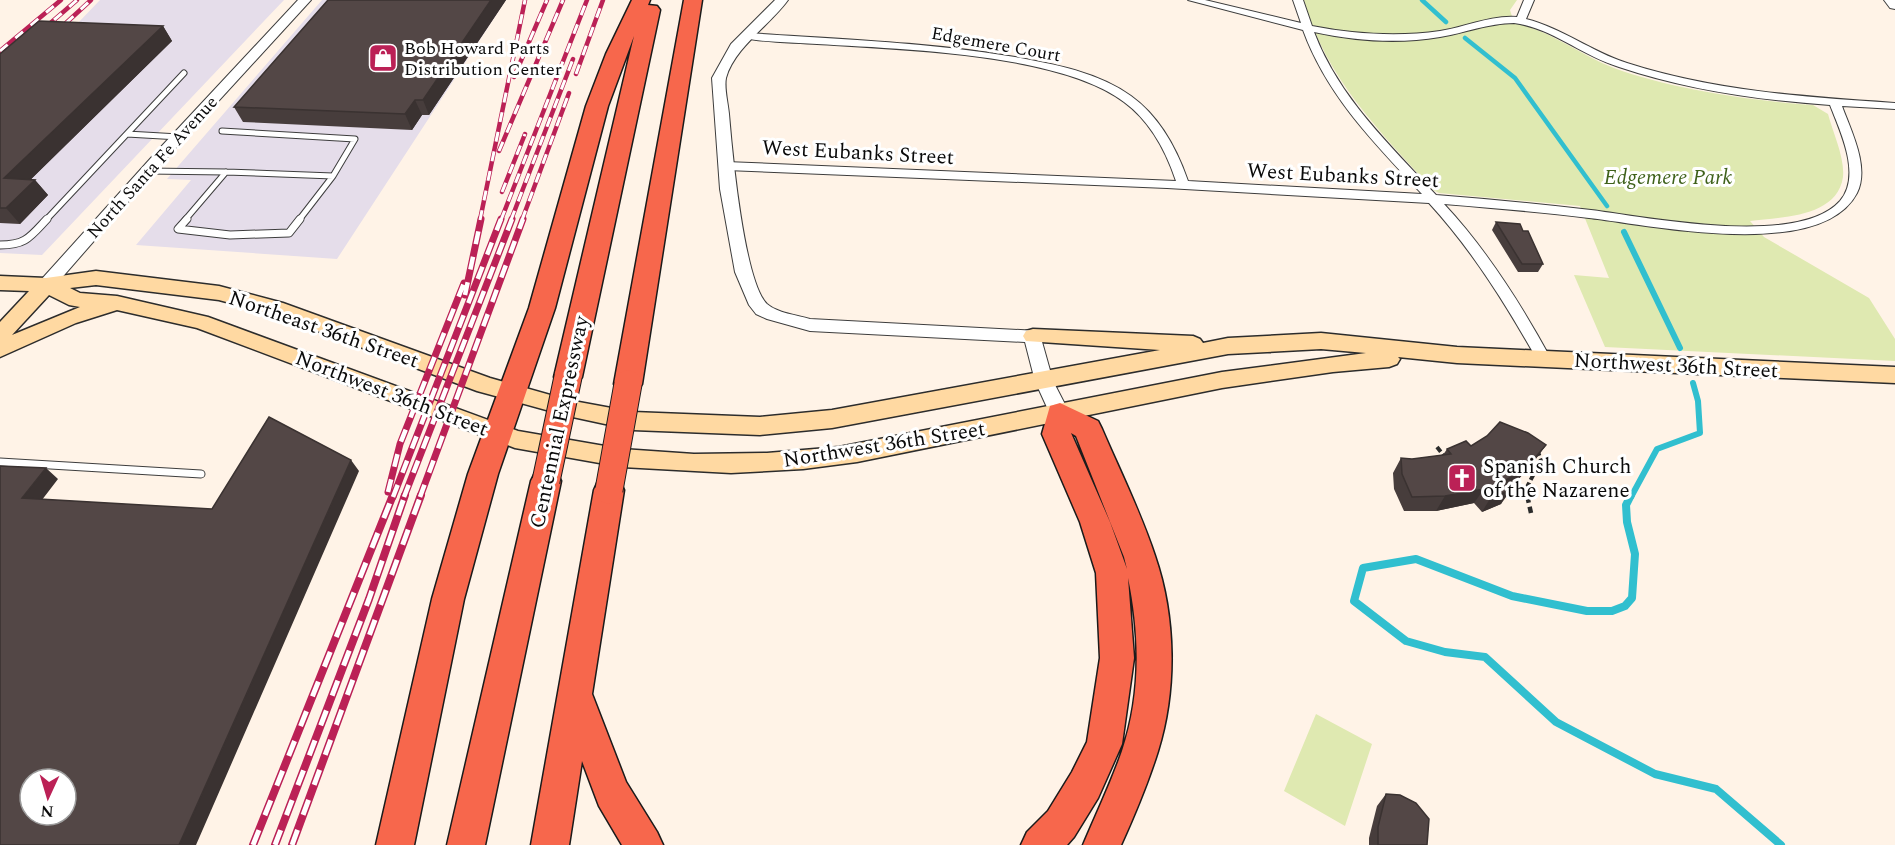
<svg xmlns="http://www.w3.org/2000/svg" width="1895" height="845" font-family="Spectral,serif">
	<rect width="100%" height="100%" fill="#fff3e7"/>
	<path fill="#e5ddea" d="M100,0H284L42,255L0,253V72L77,24Z
		M322,0H506L337,259L136,245L191,180L167,179Z"/>
	<path fill="#dfe9b1" d="M1304,0H1517L1510,10L1514,23C1550,30 1580,55 1614,68C1670,89 1754,101 1813,105L1828,114C1833,133 1845,158 1843,177C1837,218 1780,217 1750,221L1764,237L1869,298L1895,339V361L1605,347L1574,275L1609,278L1580,206L1439,193L1433,190C1381,133 1324,76 1304,0Z
		M1316,714L1372,744L1345,826L1284,791Z"/>
	<g fill="none" stroke-linecap="round" stroke-linejoin="round">
		<path stroke="#31bfcf" stroke-width="4.5" d="M1422,0L1446,22
			M1465,38L1515,78L1607,206"/>
		<path stroke="#31bfcf" stroke-width="6" d="M1624,232L1680,348
			M1631,497L1657,449L1700,433L1698,401L1693,383"/>
		<path stroke="#31bfcf" stroke-width="8" d="M1631,495L1626,505L1627,522L1635,554L1632,598L1625,606L1612,611H1587L1512,596L1416,559L1363,568L1354,601L1406,641L1445,652L1485,657L1556,722L1655,774L1716,789L1781,845"/>
		<g stroke="#3d3d3d" stroke-width="7">
			<path id="service-far1" d="M222,131L355,139L333,176
				M127,134L179,137
				M147,171L226,172
				M226,172L333,176L299,220
				M46,220L184,73
				M185,220L226,172"/>
		</g>
		<g stroke="#3d3d3d" stroke-width="9">
			<path id="service" d="M187,219L178,229L230,235L289,233L300,219
				M0,245C26,245 30,237 47,219
				M0,462L201,474"/>
		</g>
		<g stroke="#3d3d3d" stroke-width="2">
			<path id="minor" d="M1188,0H1205L1301,23L1293,0H1303L1312,26C1353,34 1398,37 1440,31C1466,27 1490,15 1517,17L1524,0H1534L1526,19C1562,28 1592,52 1627,63C1714,91 1805,97 1895,103V109L1842,106C1851,131 1870,167 1857,193C1821,262 1651,225 1589,218C1541,212 1493,208 1444,204C1487,250 1521,304 1551,359L1544,364L1539,363C1507,306 1473,251 1429,203L1167,188L726,170L720,166L726,162L1176,181C1166,151 1150,121 1124,102C1060,53 898,49 817,44C793,42 768,43 744,38V34L748,33C837,39 927,42 1015,57C1054,64 1098,72 1131,96C1159,116 1177,149 1188,181L1422,194C1375,144 1327,96 1303,30ZM1514,23C1552,28 1582,56 1619,67C1687,90 1759,100 1830,105C1840,131 1862,175 1840,201C1798,248 1647,217 1591,210C1540,204 1488,199 1436,195C1390,145 1339,98 1314,32C1355,41 1399,44 1440,37C1465,33 1488,23 1514,23Z"/>
		</g>
		<g stroke="#3d3d3d" stroke-width="2">
			<path id="tertiary" d="M298,0H311L169,155L52,289H40L37,285L40,281L159,149Z
				M775,0H788C771,24 734,48 726,78C724,88 728,103 729,114C732,150 744,282 767,304C777,313 797,315 810,319L1039,331L1053,381L1070,414L1067,419L1060,421L1053,419L1050,414L1035,381L1025,342L810,331L767,319L756,314L749,305L735,272L720,189L712,78L731,44Z
				M1884,0H1895V9L1890,8Z"/>
		</g>
		<g stroke="#2c2c2c" stroke-width="3">
			<path id="secondary" d="M96,271L219,286L283,303L490,378L568,400L633,412L760,417L832,410L1160,350L1026,341L1023,336L1026,331L1033,329L1193,336L1200,339L1203,343L1228,338L1321,333L1457,347L1895,367V383L1457,363L1398,357L1400,359L1397,364L1389,367L1333,372L1222,388L857,462L803,469L731,473L622,467L515,448L197,328L117,310L76,323L0,357V322L29,291L0,290V276L46,278ZM96,285L219,300L278,316L477,391L568,416L633,430L760,435L832,428L1228,354L1321,349L1366,353L1222,372L839,447L767,453L694,454L622,449L518,431L208,317L117,296L80,293L70,288ZM49,295L69,305L80,307L12,335Z"/>
		</g>
		<g stroke="#1b1b1b" stroke-width="3">
			<path id="motorway" d="M632,0H650L648,5L657,6L660,10L582,377L578,384L568,387L558,384L554,377L634,36L608,106L555,308L498,474L464,599L414,845H376L432,599L468,474L529,308L586,106L606,54Z
				M684,0H702L642,384L638,391L628,394L618,391L614,384Z
				M1060,403L1098,421L1102,429C1120,471 1141,513 1155,556C1176,617 1177,690 1158,751C1148,783 1135,814 1121,845H1083C1096,814 1111,783 1122,751C1141,695 1140,635 1128,578L1134,658L1122,744L1098,798L1074,837L1067,845H1021L1027,832L1048,811L1072,772L1087,742L1100,658L1096,573L1080,522L1042,434L1050,406ZM1071,433L1076,436L1124,557L1127,569L1110,522Z
				M546,469L557,473L561,481L485,845H447L531,481L535,473Z
				M609,478L620,481L624,490L592,694L626,782L657,832L663,845H622L599,806L582,761L569,845H531L594,490L598,481Z"/>
		</g>
		<path stroke="#2c2c2c" stroke-width="4" stroke-dasharray="6 3" stroke-linecap="butt" d="M1437,447L1445,457
			M1527,497V487L1541,460L1538,452"/>
		<path stroke="#2c2c2c" stroke-width="4.5" stroke-dasharray="8 4" stroke-linecap="butt" d="M1527,495L1531,513"/>
		<use href="#service-far1" stroke="#fff" stroke-width="5"/>
		<use href="#service" stroke="#fff" stroke-width="7"/>
		<use href="#minor" fill="#fff" fill-rule="evenodd"/>
		<use href="#tertiary" fill="#fff" fill-rule="evenodd"/>
		<use href="#secondary" fill="#ffd9a2" fill-rule="evenodd"/>
		<use href="#motorway" fill="#f7674c" fill-rule="evenodd"/>
		<g stroke="#bb2156" stroke-width="4.5">
			<path id="rail-far2" d="M66,23L91,0
				M39,33L77,0
				M0,51L61,0
				M576,74L603,0
				M514,77L547,0
				M499,151L563,0
				M502,192L525,134
				M480,220L525,0
				M501,220L587,0
				M511,220L573,59
				M522,220L569,93"/>
		</g>
		<g stroke="#bb2156" stroke-width="7">
			<path id="rail-far1" d="M465,295L481,219
				M388,492L400,444L464,283
				M393,497L501,219
				M404,497L512,219
				M420,497L523,219"/>
		</g>
		<g stroke="#bb2156" stroke-width="8">
			<path id="rail" d="M253,845L393,495
				M275,845L369,599L405,495
				M292,845L421,495"/>
		</g>
		<use href="#rail-far2" stroke="#fff" stroke-width="3" stroke-dasharray="10" stroke-linecap="butt"/>
		<use href="#rail-far1" stroke="#fff" stroke-width="4.5" stroke-dasharray="13" stroke-linecap="butt"/>
		<use href="#rail" stroke="#fff" stroke-width="5" stroke-dasharray="16" stroke-linecap="butt"/>
		<g stroke="#1b1b1b" stroke-width="29" stroke-linecap="butt">
			<path id="motorway-bridge" d="M546,481L568,377
				M609,490L628,384"/>
		</g>
		<use href="#motorway-bridge" stroke="#f7674c" stroke-width="27"/>
	</g>
	<path fill="#473d3c" d="M328,0H506L429,115H422L412,130L243,122L234,107Z
		M163,26L172,41L31,179L35,180L48,195L20,224L0,223V54Z
		M1496,222L1543,264L1538,272H1518L1492,230Z
		M1546,445L1535,460L1517,481L1508,487L1501,504L1482,512L1474,503L1436,511H1404L1394,489L1393,473L1401,458L1412,459L1443,455L1447,449L1471,446Z
		M1386,794L1427,845H1369V838L1377,806Z"/>
	<path fill="#3a3231" d="M491,0H506L429,115L423,100Z
		M163,26L172,41L16,194L4,178Z
		M415,100L422,115L412,130L405,114Z
		M35,180L48,195L20,224L6,208Z
		M1546,445L1535,460L1517,481L1494,496L1503,482Z
		M351,460L359,471L196,845H179Z
		M46,468L58,479L35,509L22,498Z
		M1484,489L1474,503L1436,511L1445,496Z
		M1511,490L1501,504L1482,512L1491,497Z"/>
	<path fill="#534746" stroke="#3a3231" stroke-width="1.5" fill-rule="evenodd" d="M328,0H491L423,100H415L405,114L234,107Z
		M39,21L163,26L4,178L35,180L6,208H0V54Z
		M1496,222L1520,224L1523,231H1528L1543,264H1522Z
		M269,417L351,460L179,845H0V466L46,468L22,498L212,509ZM30,779H66V815H30Z
		M1500,422L1528,433L1546,445L1527,467L1503,482L1511,490L1491,497L1484,489L1445,496L1412,497L1402,474L1401,458L1412,459L1451,454L1447,449L1466,441L1471,446L1487,436Z
		M1386,794L1400,795L1416,803L1429,819L1427,845H1378V827Z"/>
	<defs>
		<g id="shop-square" transform="scale(1.5)"><rect x="-9" y="-9" width="18" height="18" rx="4" fill="#bb2156" stroke="#fff"/><path d="M-5-2.5h2.3a2.7 3.5 0 0 1 5.4 0H5L5.5 6h-11ZM-1.5-2.5h3a1.5 2.3 0 0 0-3 0Z" fill="#fff"/></g>
		<g id="church-square" transform="scale(1.5)"><rect x="-9" y="-9" width="18" height="18" rx="4" fill="#bb2156" stroke="#fff"/><path d="M-1.2-6h2.4v3.5h3.3v2.4h-3.3V6h-2.4V-.1h-3.3v-2.4h3.3Z" fill="#fff"/></g>
	</defs>
	<g fill-rule="evenodd">
		<use href="#shop-square" x="383" y="58"/>
		<use href="#church-square" x="1462" y="478"/>
	</g>
	<g text-anchor="middle" stroke-width="6" stroke-linejoin="round" paint-order="stroke">
		<g font-size="18" fill="#0a0a0a" stroke="#fff">
			<text transform="translate(996 44) rotate(10)" y="6">Edgemere Court</text>
			<text transform="translate(152 167) rotate(-48)" y="6">North Santa Fe Avenue</text>
		</g>
		<g font-size="18" fill="#0a0a0a" stroke="#fff" text-anchor="start">
			<text x="404" y="54">Bob Howard Parts<tspan x="404" dy="21">Distribution Center</tspan></text>
		</g>
		<g font-size="21" fill="#0a0a0a" stroke="#fff">
			<text transform="translate(858 152) rotate(3)" y="7">West Eubanks Street</text>
			<text transform="translate(1343 175) rotate(3)" y="7">West Eubanks Street</text>
			<text transform="translate(324 329) rotate(19)" y="7">Northeast 36th Street</text>
			<text transform="translate(1676 365) rotate(3)" y="7">Northwest 36th Street</text>
			<text transform="translate(392 393) rotate(21)" y="7">Northwest 36th Street</text>
			<text transform="translate(559 422) rotate(-78)" y="7">Centennial Expressway</text>
			<text transform="translate(884 444) rotate(-9)" y="7">Northwest 36th Street</text>
		</g>
		<g font-size="21" font-style="italic" fill="#3e611a" stroke="#fff">
			<text x="1668" y="184">Edgemere Park</text>
		</g>
		<g font-size="21" fill="#0a0a0a" stroke="#fff" text-anchor="start">
			<text x="1483" y="473">Spanish Church<tspan x="1483" dy="24">of the Nazarene</tspan></text>
		</g>
	</g>
	<g transform="translate(48 797) rotate(184)"><circle r="28" fill="#ffffff" stroke="#9d9d9d" stroke-width="1.5"/>
	<path d="M0-4.5L10 22L0 15L-10 22Z" fill="#bb2156"/>
	<text y="-9" font-size="16" font-weight="bold" text-anchor="middle" fill="#0a0a0a">N</text>
	</g>
</svg>
